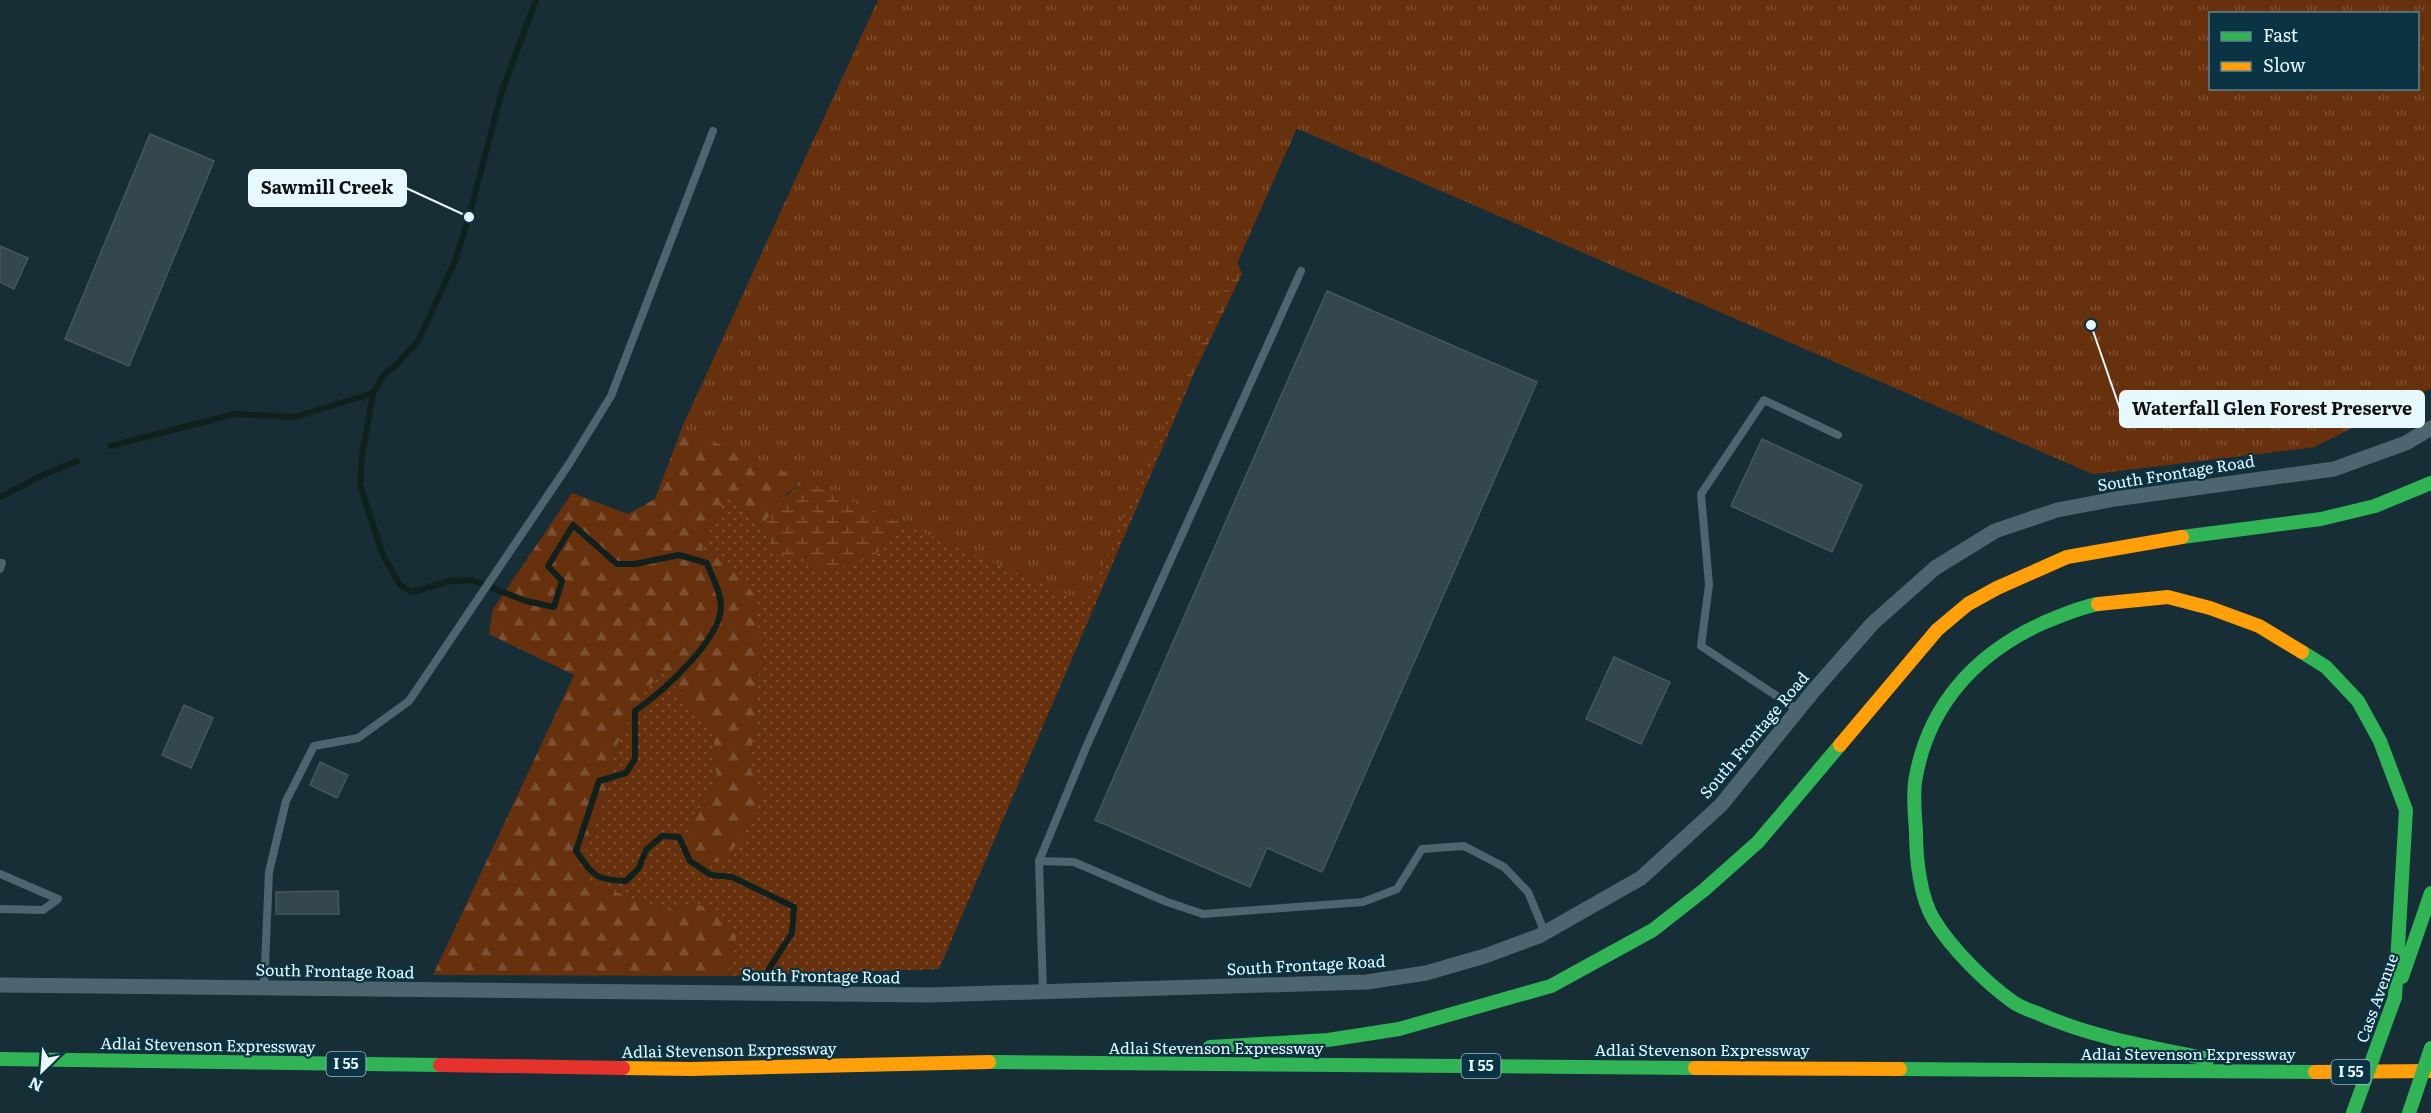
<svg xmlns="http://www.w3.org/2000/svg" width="2431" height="1113" font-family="Literata,serif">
	<defs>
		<pattern id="grass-dots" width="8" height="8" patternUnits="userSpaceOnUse" patternTransform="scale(1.5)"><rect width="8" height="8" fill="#67310e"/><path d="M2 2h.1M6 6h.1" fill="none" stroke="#7d5032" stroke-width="1.8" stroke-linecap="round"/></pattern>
		<pattern id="forest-firs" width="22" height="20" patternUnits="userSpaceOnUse" patternTransform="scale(1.5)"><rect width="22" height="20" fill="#67310e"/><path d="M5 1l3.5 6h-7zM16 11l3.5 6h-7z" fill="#7d5032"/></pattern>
		<pattern id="wetland-marsh" width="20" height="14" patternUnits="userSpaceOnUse" patternTransform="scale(1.5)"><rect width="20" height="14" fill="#67310e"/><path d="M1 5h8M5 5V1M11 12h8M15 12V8" fill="none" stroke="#7d5032"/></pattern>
		<pattern id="park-tufts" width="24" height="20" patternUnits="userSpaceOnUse" patternTransform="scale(1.5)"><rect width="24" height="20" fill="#67310e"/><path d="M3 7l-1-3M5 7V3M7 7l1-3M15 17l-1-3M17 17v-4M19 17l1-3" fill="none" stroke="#7d5032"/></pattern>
	</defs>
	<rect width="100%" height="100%" fill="#172e36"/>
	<path fill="url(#grass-dots)" d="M1196,369L939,969L728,976L734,955L695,904L667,911L591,883L581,860L606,794L616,747L637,700L662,671L713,730L717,781L691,824L760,798L750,766L761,649L736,569L702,549L726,495L762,526L774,549L874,556L893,530L920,500L1171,405Z"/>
	<path fill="url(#forest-firs)" d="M2431,0V388L2314,447L2093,474L1296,128L1237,262L1014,387L798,486L787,493L762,526L726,496L702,549L736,569L755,596L761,649L750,766L760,797L745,834L725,859L705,865L686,848L691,824L717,781L713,730L662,672L637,700L616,747L606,794L581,860L591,883L667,911L695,904L718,911L736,936L734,955L728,976L433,975L574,675L489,634L493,609L572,493L628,514L655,499L682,428L817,132L2173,120L2418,88V14Z"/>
	<path fill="url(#wetland-marsh)" d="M1230,244L1242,274L1196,369L1171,405L920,500L893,530L875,556L830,572L783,555L774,549L762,526C786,490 796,486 835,468Z"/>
	<path fill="url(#park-tufts)" fill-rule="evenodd" d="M878,0H2431V388L2314,447L2093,474L1297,128L1086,603L682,428ZM2210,14H2418V88H2210Z"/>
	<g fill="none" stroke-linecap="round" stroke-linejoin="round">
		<path stroke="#10201c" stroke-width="6" d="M536,0L502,91L469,217L455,261L418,341L394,367L384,374L373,393L362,455L360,485L383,555L400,585L412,592L450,581L472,580L526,601L554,607L562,581L548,566L573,525L617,564H635L679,555L707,563C712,577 721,592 721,607C720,641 661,693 635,711V759L626,773L599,781L576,851C594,876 595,880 626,881L639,868L646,850L662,836L679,837L690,861L711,875L732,877L794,907L792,933L767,972
			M111,446L234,414L295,417L373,393
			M0,497L43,475L77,461"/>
	</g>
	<path fill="#34474c" stroke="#43585e" stroke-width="1.5" d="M150,134L214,161L129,366L65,339Z
		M0,246L28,258L14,289L0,282Z
		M1327,291L1537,382L1322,872L1267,848L1250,887L1095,820Z
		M1762,439L1862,485L1832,552L1731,506Z
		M1614,657L1670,682L1641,744L1586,719Z
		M184,705L213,718L191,768L162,755Z
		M320,762L348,775L337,798L310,785Z
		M338,891L339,914H276V892Z"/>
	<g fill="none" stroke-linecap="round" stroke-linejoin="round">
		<path stroke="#4c656f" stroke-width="8" d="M0,563H2L0,569
			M1798,710L1701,646L1709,585L1701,494L1764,400L1838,435
			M1039,861L1087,745L1301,271
			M0,874L58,899L43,910L0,909
			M264,988L269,872L286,801L314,746L358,738L409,701L569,464L611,396L713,131
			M1043,992L1039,861L1074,862L1167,902L1203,914L1363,902L1397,889L1422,849L1464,846L1504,867L1528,892L1545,933"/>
		<path stroke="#4c656f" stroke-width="15" d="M0,985L929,995L1367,982L1426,973L1485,956L1539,936L1641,878L1721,805L1815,689L1873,623L1935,568L1995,531L2057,510L2115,499L2334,469L2406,443L2431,428"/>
		<path stroke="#30b455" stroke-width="14" d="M2182,537L2321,519L2375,506L2431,483
			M2098,604C2080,607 2060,616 2043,623C1975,654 1927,706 1915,782C1913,798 1915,816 1916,832C1916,858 1920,898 1934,920C1952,949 1985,982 2013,1002C2020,1007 2029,1010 2037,1013C2091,1037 2150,1047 2208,1059
			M2302,652L2326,667L2358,701L2380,741L2406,810L2395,997
			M2402,977L2431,893
			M1210,1047L1328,1040L1399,1029L1551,986L1653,930L1704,890L1758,842L1840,745
			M0,1059L440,1065
			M989,1062L1695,1068
			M1900,1069L2315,1072"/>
		<path stroke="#ff9f0a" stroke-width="14" d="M2098,604L2168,597L2210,608L2259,626L2302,652
			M1840,745L1937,630L1968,604L1997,588L2067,557L2182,537
			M623,1068L691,1069L989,1062
			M1695,1068L1900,1069
			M2315,1072L2431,1071"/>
		<path stroke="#e5322d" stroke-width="14" d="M440,1065L623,1068"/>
		<path stroke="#30b455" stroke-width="14" d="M2353,1113L2395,997
			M2409,1113L2431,1048"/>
	</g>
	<g text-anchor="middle" stroke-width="4.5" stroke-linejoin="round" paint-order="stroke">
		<g fill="#0a3443" stroke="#a5bdc7" stroke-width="1.5">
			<rect x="326.5" y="1052" width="39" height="24" rx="4.5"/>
			<rect x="1461.5" y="1054" width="39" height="24" rx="4.5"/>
			<rect x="2331.5" y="1060" width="39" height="24" rx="4.5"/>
		</g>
		<g font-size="15" font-weight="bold" fill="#e8f8ff">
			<text x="346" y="1069">I 55</text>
			<text x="1481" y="1071">I 55</text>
			<text x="2351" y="1077">I 55</text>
		</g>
		<g font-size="16" fill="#e8f8ff" stroke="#0a3443">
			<text transform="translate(2176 473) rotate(-9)" y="6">South Frontage Road</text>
			<text transform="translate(1754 735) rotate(-50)" y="6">South Frontage Road</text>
			<text transform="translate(1306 965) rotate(-3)" y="6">South Frontage Road</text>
			<text transform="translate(335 971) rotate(1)" y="6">South Frontage Road</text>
			<text transform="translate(821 976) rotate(1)" y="6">South Frontage Road</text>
			<text transform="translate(2377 998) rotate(-70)" y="6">Cass Avenue</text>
			<text transform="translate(208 1045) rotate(1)" y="6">Adlai Stevenson Expressway</text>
			<text x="1216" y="1054">Adlai Stevenson Expressway</text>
			<text transform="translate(729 1050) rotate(-1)" y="6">Adlai Stevenson Expressway</text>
			<text x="1702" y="1056">Adlai Stevenson Expressway</text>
			<text x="2188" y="1060">Adlai Stevenson Expressway</text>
		</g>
	</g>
	<path fill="none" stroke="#e8f8ff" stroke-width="2" d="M469 217L406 188M2091 325L2120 409"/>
	<g fill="#e8f8ff" stroke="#0a3443" stroke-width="2">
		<circle cx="469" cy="217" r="6"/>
		<circle cx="2091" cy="325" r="6"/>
	</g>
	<g fill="#e8f8ff" stroke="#e8f8ff" stroke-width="2">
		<rect x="249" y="170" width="157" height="36" rx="6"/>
		<rect x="2120" y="391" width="304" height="36" rx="6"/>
	</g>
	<g font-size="18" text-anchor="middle" font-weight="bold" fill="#111">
		<text x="327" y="194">Sawmill Creek</text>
		<text x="2272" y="415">Waterfall Glen Forest Preserve</text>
	</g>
	<rect x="2209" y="12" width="210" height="78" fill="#0a3443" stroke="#63828e" stroke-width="1.5"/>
	<rect x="2221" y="32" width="30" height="9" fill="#30b455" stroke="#63828e" stroke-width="1.5"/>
	<text x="2263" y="42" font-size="18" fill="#e8f8ff">Fast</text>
	<rect x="2221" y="62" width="30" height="9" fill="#ff9f0a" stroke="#63828e" stroke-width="1.5"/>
	<text x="2263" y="72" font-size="18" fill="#e8f8ff">Slow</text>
	<g transform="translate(42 1071) rotate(205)" stroke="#0a3443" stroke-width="4.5" paint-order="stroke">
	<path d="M0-4.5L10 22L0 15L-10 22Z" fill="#e8f8ff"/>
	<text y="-9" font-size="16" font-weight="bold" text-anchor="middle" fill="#e8f8ff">N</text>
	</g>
</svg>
